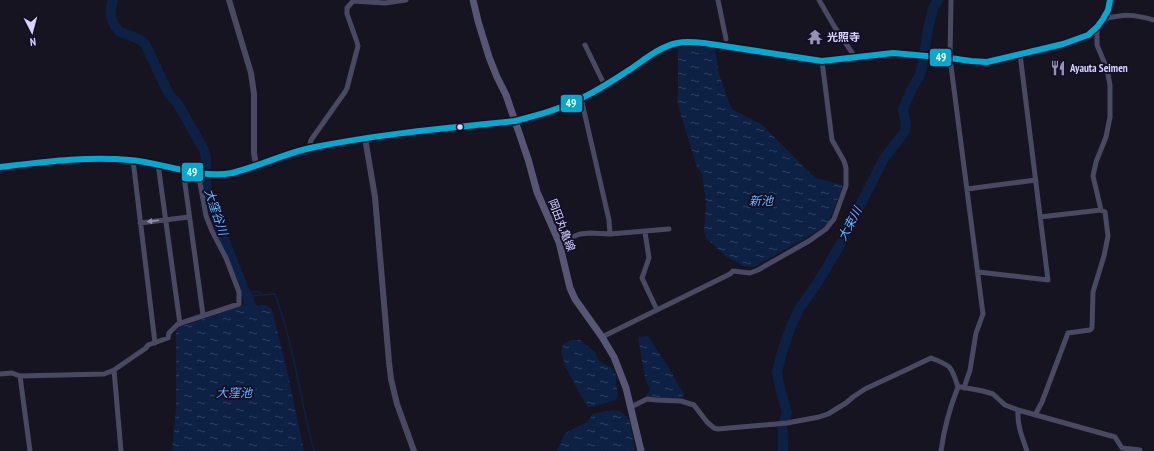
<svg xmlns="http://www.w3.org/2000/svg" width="1154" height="451" font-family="'PT Sans Narrow','Noto Sans JP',sans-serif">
	<defs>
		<pattern id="water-ripples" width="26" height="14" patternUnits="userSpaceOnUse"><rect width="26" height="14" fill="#0d2144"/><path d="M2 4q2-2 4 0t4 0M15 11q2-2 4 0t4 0" fill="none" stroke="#304060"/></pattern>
	</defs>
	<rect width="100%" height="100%" fill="#161421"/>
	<path fill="url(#water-ripples)" d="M678,47H701L715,49L719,74L729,103L733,110L761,124L808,171L816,178L843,185L829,222L818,231L754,267L744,266L727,257L706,238L704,232L706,204L702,174L697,167L677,102L678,96Z
		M244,299H252L254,306C262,305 267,303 272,310L286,366L304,451H172L176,410V331L180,327L244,305Z
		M648,336C655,348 663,359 671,371C675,379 678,386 684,393L683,396L680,398L663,399L646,396L650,390L645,378L638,337Z
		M572,340H580L595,352L599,361L612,368L617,377L616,383L618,397L616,400L588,408L566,368L561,351L564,343Z
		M612,410L620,411L629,419L635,451H557L565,433L587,422L593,414Z"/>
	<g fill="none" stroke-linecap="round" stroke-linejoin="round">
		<path stroke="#0d2144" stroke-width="1.5" d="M248,296L275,294C294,345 300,399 314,451
			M248,296L251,292H259L263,295
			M645,448L646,451"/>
		<path stroke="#0d2144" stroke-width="10" d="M113,0C110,10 109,15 114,24C116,27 117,30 120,32C129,36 138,36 145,44L169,94L178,104L204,150L206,158V187L211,206L245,292L254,311
			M783,451V435L782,426L787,413L779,384L777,372L782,352L790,329L799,309L818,282L841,243L883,160L905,131L906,125L903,109L912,88L919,77L922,67L928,29L933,8L938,0"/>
		<path stroke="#4a4962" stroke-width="5" d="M718,0L726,39
			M819,0L834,26L855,57
			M951,0L950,58L983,314L976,333L970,370L964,388
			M353,1L385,3L406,0
			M585,45L604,84
			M581,98L609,220L610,234
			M309,149L311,140L345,92L347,88L358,46L357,42L347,14V8L353,1
			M133,160L155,343
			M158,164L180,324
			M183,169L203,315
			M967,189L1036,180
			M1040,217L1101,210
			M140,223L189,217
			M645,232L649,258L642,278L657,310
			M559,242L580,234L590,233L610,234L669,229
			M978,272L1048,280L1020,54
			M602,337L730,274L733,271L750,273L758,270L809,241L826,229L834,219L846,186V168L844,161L832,140L822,61
			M114,370L121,451
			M0,374L12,373L20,376L104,374L114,370L146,348L148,345L168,338L169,333L178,324L239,304V292L226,258L212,231L206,216L198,172
			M20,376L30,451
			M961,387L983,391L993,394L1005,405L1018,410L1115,437L1122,448L1140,450
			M631,407L647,399L656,400L681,401L694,405L707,422L714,428L718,429L787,423L819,417L828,414L846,403L853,397L865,389L908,369L931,358C952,366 951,366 958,387C950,407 944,429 941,451
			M1018,410C1017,425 1022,437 1027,451
			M1035,415L1042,402L1068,333L1090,330L1092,328L1093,292L1104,256L1108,236L1105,212L1101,210L1093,176L1096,162L1106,137L1110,117V85L1107,69L1097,45V31L1103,19C1126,14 1132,14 1154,20"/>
		<path stroke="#4a4962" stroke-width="6" d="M229,0L251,73L254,94V153L256,165
			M365,138L375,197L389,362L391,379L397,404L414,451
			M0,167C43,162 87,156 130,160C164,163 199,179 232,173C259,166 284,154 310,148C378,134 447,128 515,121C538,115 561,109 582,98C598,90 614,80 629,70C644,60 659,47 677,43C686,41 695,42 704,43L822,61L893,53L950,58L971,61L987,62L1063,44L1088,35L1097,27L1103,19L1108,10L1110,0"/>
		<path stroke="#575674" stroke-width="7" d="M473,0L478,21L489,57L497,77L506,95L528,159L537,192L559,242L570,288L575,299L602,337L614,357L626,388L641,451"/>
		<g stroke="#130f26" stroke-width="9">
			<path id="bus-1" d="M0,167C43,162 87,156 130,160C164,163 199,179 232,173C259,166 284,154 310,148C378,134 447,128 515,121C538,115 561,109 582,98C598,90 614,80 629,70C644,60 659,47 677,43C686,41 695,42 704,43L822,61L893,53L950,58L971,61L987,62L1063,44L1088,35L1097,27L1103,19L1108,10L1110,0"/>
		</g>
		<use href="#bus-1" stroke="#00a9ce" stroke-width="6"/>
	</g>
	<defs><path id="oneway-solid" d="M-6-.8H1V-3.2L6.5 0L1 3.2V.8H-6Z"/></defs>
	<use fill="#928eb0" href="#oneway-solid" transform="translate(153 221) rotate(173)"/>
	<defs>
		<g id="temple-bare" transform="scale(1.2)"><path d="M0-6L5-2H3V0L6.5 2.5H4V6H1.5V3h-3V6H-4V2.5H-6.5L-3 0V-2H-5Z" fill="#9591b1" stroke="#130f26" stroke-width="2.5" paint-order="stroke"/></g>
		<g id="restaurant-bare" transform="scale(1.2)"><path d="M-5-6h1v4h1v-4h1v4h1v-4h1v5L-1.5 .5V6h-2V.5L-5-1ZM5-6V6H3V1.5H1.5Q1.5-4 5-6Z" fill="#9591b1" stroke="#130f26" stroke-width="2.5" paint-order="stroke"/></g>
	</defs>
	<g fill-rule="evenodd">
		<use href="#temple-bare" x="815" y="37"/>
		<use href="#restaurant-bare" x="1058" y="68"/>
	</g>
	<circle fill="#d9d4ff" stroke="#130f26" stroke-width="1.5" cx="460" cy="127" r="3.5"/>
	<g text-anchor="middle" stroke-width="4" stroke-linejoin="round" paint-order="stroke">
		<g font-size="11" font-weight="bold" fill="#d9d4ff" stroke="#130f26" text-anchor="start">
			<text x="827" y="41">光照寺</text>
			<text x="1070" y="72">Ayauta Seimen</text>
		</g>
		<g font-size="11" fill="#d9d4ff" stroke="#130f26">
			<text transform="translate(562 225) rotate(69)" y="4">岡田丸亀線</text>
		</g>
		<g font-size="12" font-style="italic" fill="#62b6ff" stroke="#130f26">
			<text x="761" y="205">新池</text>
			<text transform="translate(216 212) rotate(71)" y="4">大窪谷川</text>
			<text transform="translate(850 224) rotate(-62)" y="4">大束川</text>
			<text x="234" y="397">大窪池</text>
		</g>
	</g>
	<g stroke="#130f26" stroke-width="1.5">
		<rect x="929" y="48" width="23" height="19" rx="4" fill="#00a9ce"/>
		<rect x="560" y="94" width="23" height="19" rx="4" fill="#00a9ce"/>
		<rect x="181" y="162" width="23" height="20" rx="4" fill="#00a9ce"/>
	</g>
	<g font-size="11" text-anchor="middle" font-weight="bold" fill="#fff">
		<text x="941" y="61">49</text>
		<text x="571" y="107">49</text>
		<text x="192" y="176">49</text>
	</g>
	<g transform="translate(32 32) rotate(174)" stroke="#130f26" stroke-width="3" paint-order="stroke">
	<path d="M0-3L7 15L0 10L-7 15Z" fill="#d9d4ff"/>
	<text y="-6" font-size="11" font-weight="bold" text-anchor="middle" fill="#d9d4ff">N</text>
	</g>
</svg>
